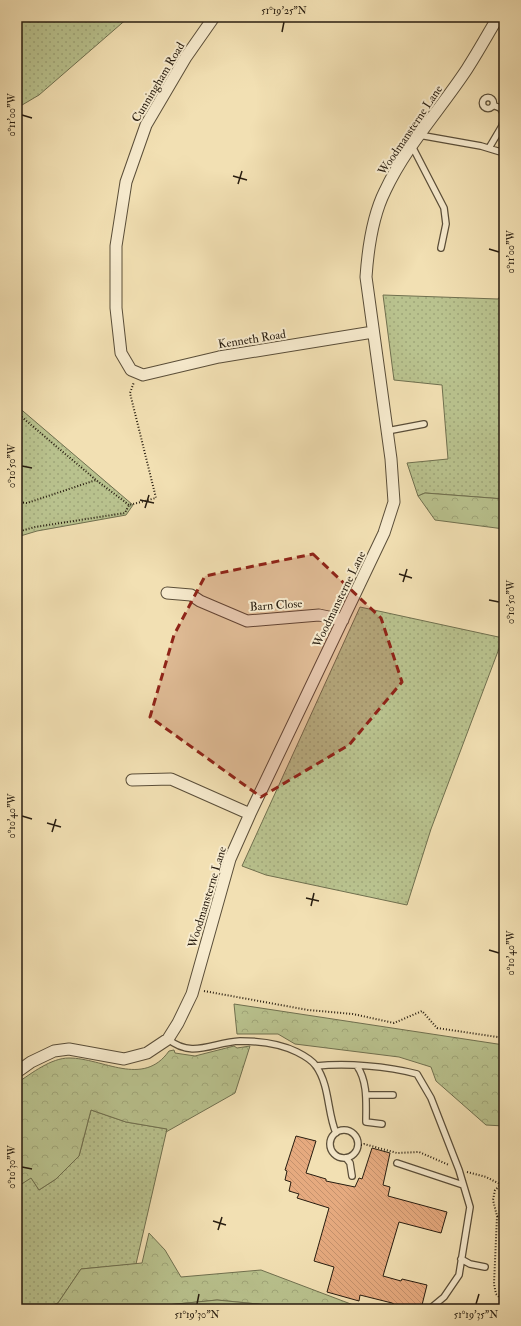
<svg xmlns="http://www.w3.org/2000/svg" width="521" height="1326" font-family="'IM FELL Double Pica',serif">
	<defs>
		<pattern id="grass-dots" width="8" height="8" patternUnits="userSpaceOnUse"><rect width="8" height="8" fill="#b9c28e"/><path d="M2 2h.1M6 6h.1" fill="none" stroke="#9fa679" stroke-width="1.8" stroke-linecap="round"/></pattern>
		<pattern id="forest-crowns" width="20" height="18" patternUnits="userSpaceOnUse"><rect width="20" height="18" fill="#b9c28e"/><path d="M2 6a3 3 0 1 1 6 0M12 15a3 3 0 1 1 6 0" fill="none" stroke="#9fa679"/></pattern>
		<pattern id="building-back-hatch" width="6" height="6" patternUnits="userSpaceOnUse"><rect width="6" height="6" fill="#e6aa7f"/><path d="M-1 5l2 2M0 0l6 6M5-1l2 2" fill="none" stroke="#c5926d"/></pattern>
	</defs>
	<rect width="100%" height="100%" fill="#f2e0b3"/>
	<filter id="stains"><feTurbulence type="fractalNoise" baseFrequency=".005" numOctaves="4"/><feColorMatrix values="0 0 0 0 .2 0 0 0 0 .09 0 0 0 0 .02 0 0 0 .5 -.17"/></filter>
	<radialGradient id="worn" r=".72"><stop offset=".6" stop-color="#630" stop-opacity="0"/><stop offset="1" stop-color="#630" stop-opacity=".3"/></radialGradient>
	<path fill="url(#grass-dots)" stroke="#70704f" d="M17,17H129L39,95L17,108Z
		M504,291V499L425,493L418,496L407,463L448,459L442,385L394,380L383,295L498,299Z
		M17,406L133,505L126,515L37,531L17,537Z
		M360,607L503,638L431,829L407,905L266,875L242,866Z
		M91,1110L126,1122L167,1129L136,1264L81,1269L58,1303L43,1309H17V1187L31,1177L39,1190L56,1179L79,1156Z"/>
	<path fill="url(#forest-crowns)" stroke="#70704f" d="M425,493L504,499V529L435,520L418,496Z
		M234,1004L504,1045V1126L486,1125L436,1081L431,1067L399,1057L295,1044L278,1034H237Z
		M234,1046L237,1048L250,1046L235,1093L166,1132L167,1129L126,1122L91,1110L79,1156L56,1179L39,1190L31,1178L17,1187V1083C32,1073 51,1058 69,1058C103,1058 143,1088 169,1051L174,1050L175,1053L195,1056Z
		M149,1233L165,1250L181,1277L261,1270L364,1309H308L217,1300L127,1309H43L58,1303L81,1269L142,1263Z"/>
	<path fill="#b9c28e" stroke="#70704f" d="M217,1300L308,1309H126Z"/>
	<path fill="url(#building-back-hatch)" stroke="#281d10" d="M296,1136L316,1141L306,1173L326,1179V1181L355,1187L359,1178L362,1179L372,1148L390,1153L383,1185L390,1187L388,1196L447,1212L441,1233L399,1222L383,1276L401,1281L402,1279L427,1285L421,1309L404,1306L402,1309L392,1303L360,1295L359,1301L327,1292L334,1267L314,1261L329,1208L297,1198L299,1194L289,1191L291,1182L285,1180L287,1171L285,1170Z"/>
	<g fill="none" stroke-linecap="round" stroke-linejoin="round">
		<g stroke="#5a4e39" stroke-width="8">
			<path id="lane" d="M482.5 103a5.5 5.5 0 1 1 11 0a5.5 5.5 0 1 1-11 0Z
				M493,105L500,108L504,114
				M419,135L481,146L504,153
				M412,146L444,208L446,224L441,248
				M489,148L502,126L504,117
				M387,431L424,424
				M168,1039C192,1059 213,1042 240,1041C259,1041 279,1043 297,1052C303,1055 312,1060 316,1066C330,1086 327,1112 336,1133
				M316,1066C347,1063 387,1066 417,1074L431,1098L459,1170L470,1207L459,1275L444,1297L432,1307
				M357,1066C368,1082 366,1103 366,1122L382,1124
				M366,1095H393
				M330 1144a14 14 0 1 1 28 0a14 14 0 1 1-28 0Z
				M346,1158L350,1163L352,1176
				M397,1163L463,1185
				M461,1259L470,1264L485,1267"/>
		</g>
		<g stroke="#5a4e39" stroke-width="13">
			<path id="street" d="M214,17L186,57L146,125L126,182L116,246V308L121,353L131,370L143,375L219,357L373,332
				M167,593L191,595L200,601L247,621L319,615L343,620
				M132,780L171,779L250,814
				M17,1072L31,1062L54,1051L69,1049L124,1059L147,1053L168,1039L178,1023L192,994L230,859L250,814L384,533L394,502L391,459L366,277C368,248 372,217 385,191C406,146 440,110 467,69C478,52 488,34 498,17"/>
		</g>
		<path stroke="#281d10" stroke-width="2" stroke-dasharray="1 2" stroke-linecap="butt" d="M17,413L96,480
			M17,502L27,503L96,480L129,505
			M17,532L35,527L125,513L129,505L156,498L130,393L134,382
			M204,991L308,1010L353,1014L394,1023L422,1011L437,1028L504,1038
			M358,1146L364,1144L397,1153L419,1152L449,1165
			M467,1172L486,1177L500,1184
			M504,1182L495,1190L493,1200L497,1216L494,1284L496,1294L504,1302
			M497,1216L504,1222"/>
		<use href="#lane" stroke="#f7ebce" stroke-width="5.5"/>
		<use href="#street" stroke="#f7ebce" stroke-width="11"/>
	</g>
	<path fill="#8f2418" fill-opacity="0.2" stroke="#8f2418" stroke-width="3" stroke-dasharray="8 5" stroke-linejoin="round" d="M313,554L381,618L402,682L349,745L261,797L150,717L174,635L205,576Z"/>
	<path fill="none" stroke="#281d10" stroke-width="1.5" d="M282,32L284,22M22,115L32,118M233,176L247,180M238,184L242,171M489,249L499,252M22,466L32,468M140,500L154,503M145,508L149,495M399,574L412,578M403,582L407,569M489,600L499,602M22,816L32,819M47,823L61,827M52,832L56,819M306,898L319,901M311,906L314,893M489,950L499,953M22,1167L32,1169M213,1221L226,1225M218,1230L222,1217M197,1304L199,1294M476,1304L479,1294"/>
	<g text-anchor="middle" stroke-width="4" stroke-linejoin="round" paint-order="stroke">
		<g font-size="12" fill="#281d10" stroke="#f7ebce">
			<text transform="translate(158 82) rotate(-59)" y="4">Cunningham Road</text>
			<text transform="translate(410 130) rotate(-56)" y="4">Woodmansterne Lane</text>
			<text transform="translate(252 339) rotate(-9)" y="4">Kenneth Road</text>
			<text transform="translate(339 599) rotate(-64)" y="4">Woodmansterne Lane</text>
			<text transform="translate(276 605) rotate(-4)" y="4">Barn Close</text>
			<text transform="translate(207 897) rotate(-73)" y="4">Woodmansterne Lane</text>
		</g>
	</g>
	<rect width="521" height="1326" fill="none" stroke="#f2e0b3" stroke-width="44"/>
	<rect x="22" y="22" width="477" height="1282" fill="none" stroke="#281d10" stroke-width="1.5"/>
	<g font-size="10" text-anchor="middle" fill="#281d10">
		<text x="284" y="14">51°19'25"N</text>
		<text transform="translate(11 115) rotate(-90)" y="4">0°11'00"W</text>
		<text transform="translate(510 252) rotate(-90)" y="4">0°11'00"W</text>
		<text transform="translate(11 466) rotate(-90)" y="4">0°10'50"W</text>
		<text transform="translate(510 602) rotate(-90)" y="4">0°10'50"W</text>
		<text transform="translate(11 816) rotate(-90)" y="4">0°10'40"W</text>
		<text transform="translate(510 953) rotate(-90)" y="4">0°10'40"W</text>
		<text transform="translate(11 1167) rotate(-90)" y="4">0°10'30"W</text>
		<text x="197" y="1318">51°19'30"N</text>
		<text x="476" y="1318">51°19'35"N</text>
	</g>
	<rect width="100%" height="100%" filter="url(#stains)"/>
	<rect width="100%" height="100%" fill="url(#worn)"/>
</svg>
